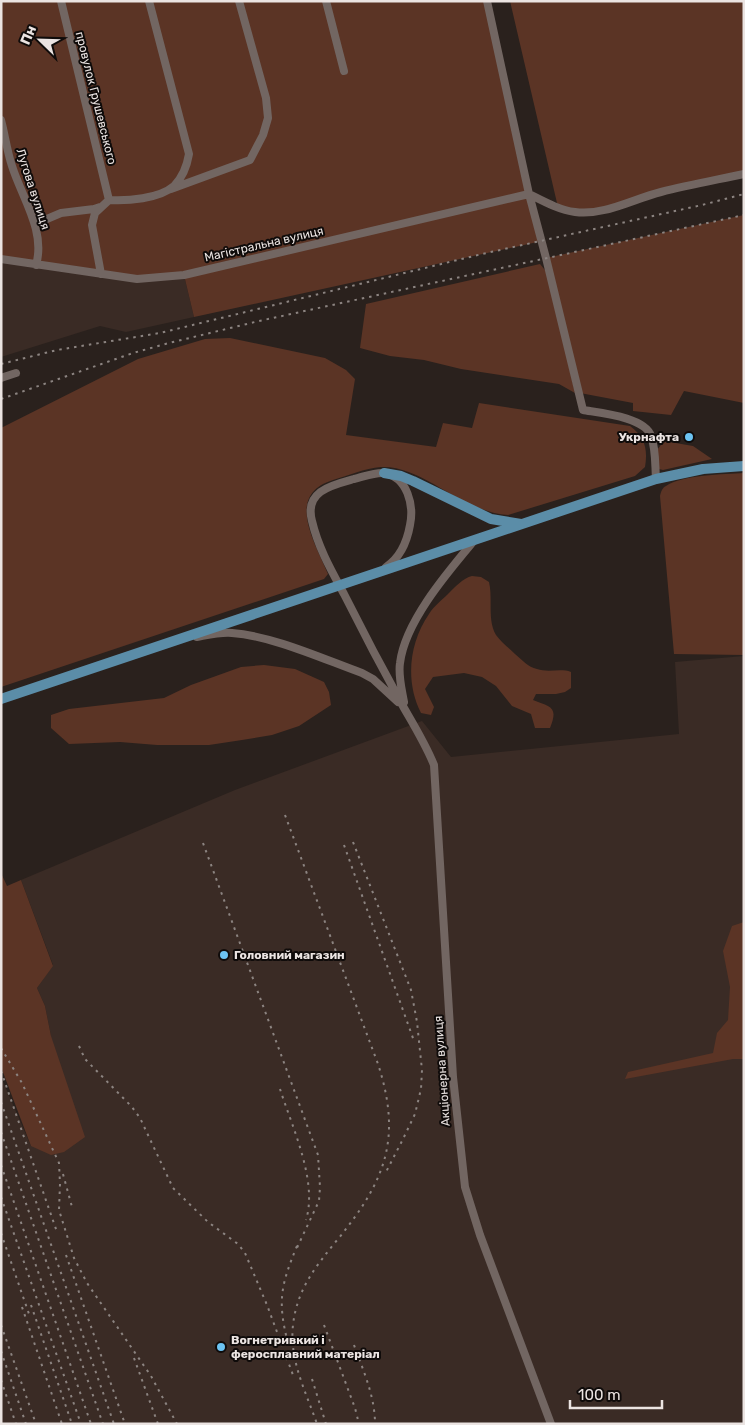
<svg xmlns="http://www.w3.org/2000/svg" width="745" height="1425" font-family="Rubik,sans-serif">
	<rect width="100%" height="100%" fill="#2a211d"/>
	<path fill="#3a2b25" d="M1,259L184,275L194,317L126,332L100,326L1,357Z
		M744,656V1424H1V1077L31,1146L51,1036L45,1006L37,988L53,965L21,880L235,790L422,721L451,757L679,734L675,662Z"/>
	<path fill="#5b3425" d="M1,1H487L542,241L194,317L184,275L137,279L1,259Z
		M510,1H744V171L596,212L565,209L557,203Z
		M744,215V403L684,391L671,415L633,411V403L580,393L546,258Z
		M540,264L549,275L575,393L559,384L461,369L424,360L390,356L360,348L366,304Z
		M230,338L325,358L346,370L355,379L346,435L436,447L443,423L472,428L479,403L630,426C645,437 648,449 645,467L635,476L508,515C461,512 423,465 381,467C365,468 347,476 333,480C284,495 316,544 328,574L324,579L1,687V428L138,359L205,339Z
		M664,441L693,446L712,459L663,470L659,469L657,450Z
		M744,473V655L674,654L660,496C661,492 662,488 666,486C682,475 724,474 744,473Z
		M472,576L481,577L489,582C493,598 487,620 496,635C501,642 509,648 515,654C522,660 528,667 537,669C548,673 561,668 571,672V688L565,692L556,694H536L533,700C550,707 559,706 550,728H535L531,714L512,706L496,686L482,677L464,673L433,677L425,689L434,707L431,715L421,713C405,682 409,643 429,614C434,606 442,600 448,594C455,587 463,578 472,576Z
		M264,665L295,669L324,682L329,692L331,705L299,726L272,735L242,740L209,745H157L120,742L69,744L51,728V715L69,709L164,698L191,685L241,667Z
		M1,873L7,886L21,880L53,966L37,988L45,1006L51,1036L85,1137L64,1152L51,1155L31,1146L1,1067Z
		M744,922V1059H733L625,1079L628,1072L713,1053L717,1033L728,1020L730,987L723,951L732,926Z"/>
	<g fill="none" stroke-linecap="round" stroke-linejoin="round">
		<path stroke="#726662" stroke-width="8" d="M61,1L109,200
			M326,1L344,71
			M487,1L529,194L546,258L583,410C600,413 645,417 651,436C656,449 655,465 656,479
			M1,120C5,135 7,151 12,166C22,198 46,231 36,265
			M171,189L250,160L263,135L268,118L266,98L239,1
			M529,194C543,201 559,210 575,212C604,216 633,199 661,192C688,185 716,180 744,174
			M35,224L61,213L94,209L100,207
			M1,259L137,279L184,275L529,194
			M101,274L92,225L95,213L109,200C127,201 159,199 174,186C182,178 187,166 189,154L149,1
			M1,378L16,373
			M386,567C401,557 407,542 410,525C414,506 408,477 384,473C375,472 363,477 354,479C332,485 304,491 312,521C318,547 331,570 344,594C363,632 383,670 404,708C415,727 426,745 434,765L453,1077L465,1187L480,1235L551,1424
			M197,637C208,635 220,632 232,633C273,636 323,659 362,673L373,679L398,702
			M404,702C402,690 398,676 400,663C405,622 447,573 473,542"/>
		<path stroke="#5b8da8" stroke-width="10" d="M384,473L401,476L413,481L491,519L521,524
			M1,699L656,479L703,469L744,466"/>
		<path stroke="#8c8481" stroke-width="2" stroke-dasharray="2.5 5" stroke-linecap="butt" d="M1,364L57,350L160,333L482,254L702,205L744,194
			M1,399L133,353L169,343L259,321L744,215
			M285,815L378,1064C402,1138 386,1180 338,1239C316,1266 297,1289 293,1325C289,1360 306,1392 317,1424
			M353,842L411,990L417,1022L422,1070L421,1089L415,1114L403,1139L386,1172
			M203,843L318,1155L320,1187L319,1201L295,1252
			M344,845L414,1041
			M79,1046L85,1059L132,1107L140,1118L173,1188L208,1222L238,1244L245,1253L267,1305L293,1375
			M1,1048L22,1083L59,1163L60,1184L59,1210L74,1258L87,1283L151,1376L177,1424
			M1,1071L57,1232
			M280,1089C292,1127 318,1181 306,1220
			M1,1102L114,1424
			M1,1132L103,1424
			M1,1165L91,1424
			M63,1174L72,1207
			M1,1197L81,1424
			M1,1233L29,1314
			M66,1255L125,1424
			M31,1305L72,1424
			M22,1307L62,1424
			M1,1325L36,1424
			M324,1325L355,1408L359,1424
			M288,1343C277,1301 281,1285 297,1246
			M354,1345C363,1370 375,1396 375,1424
			M1,1351L26,1424
			M134,1358L158,1424
			M312,1379L326,1424
			M1,1380L16,1424"/>
	</g>
	<g fill="#6cc3f2" stroke="#0f0b0a" stroke-width="2">
		<circle cx="689" cy="437" r="5"/>
		<circle cx="224" cy="955" r="5"/>
		<circle cx="221" cy="1347" r="5"/>
	</g>
	<g text-anchor="middle" stroke-width="4" stroke-linejoin="round" paint-order="stroke">
		<g font-size="12" fill="#ebe4e2" stroke="#0f0b0a">
			<text transform="translate(96 98) rotate(76)" y="4">провулок Грушевського</text>
			<text transform="translate(33 189) rotate(72)" y="4">Лугова вулиця</text>
			<text transform="translate(264 244) rotate(-13)" y="4">Магістральна вулиця</text>
			<text transform="translate(442 1071) rotate(-94)" y="4">Акціонерна вулиця</text>
		</g>
		<g font-size="12" font-weight="bold" fill="#ebe4e2" stroke="#0f0b0a" text-anchor="start">
			<text x="679" y="441" text-anchor="end">Укрнафта</text>
			<text x="234" y="959">Головний магазин</text>
			<text x="231" y="1344">Вогнетривкий і<tspan x="231" dy="14">феросплавний матеріал</tspan></text>
		</g>
	</g>
	<rect width="745" height="1425" fill="none" stroke="#ebe4e2" stroke-width="5"/>
	<g transform="translate(40 40) rotate(293)" stroke="#0f0b0a" stroke-width="4" paint-order="stroke">
	<path d="M0-4L9 19L0 12L-9 19Z" fill="#ebe4e2"/>
	<text y="-8" font-size="14" font-weight="bold" text-anchor="middle" fill="#ebe4e2">Пн</text>
	</g>
	<path d="M570 1400v8h92v-8" fill="none" stroke="#ebe4e2" stroke-width="2.5"/>
	<text x="578" y="1400" font-size="15" fill="#ebe4e2" stroke="#0f0b0a" stroke-width="4" paint-order="stroke">100 m</text>
</svg>
